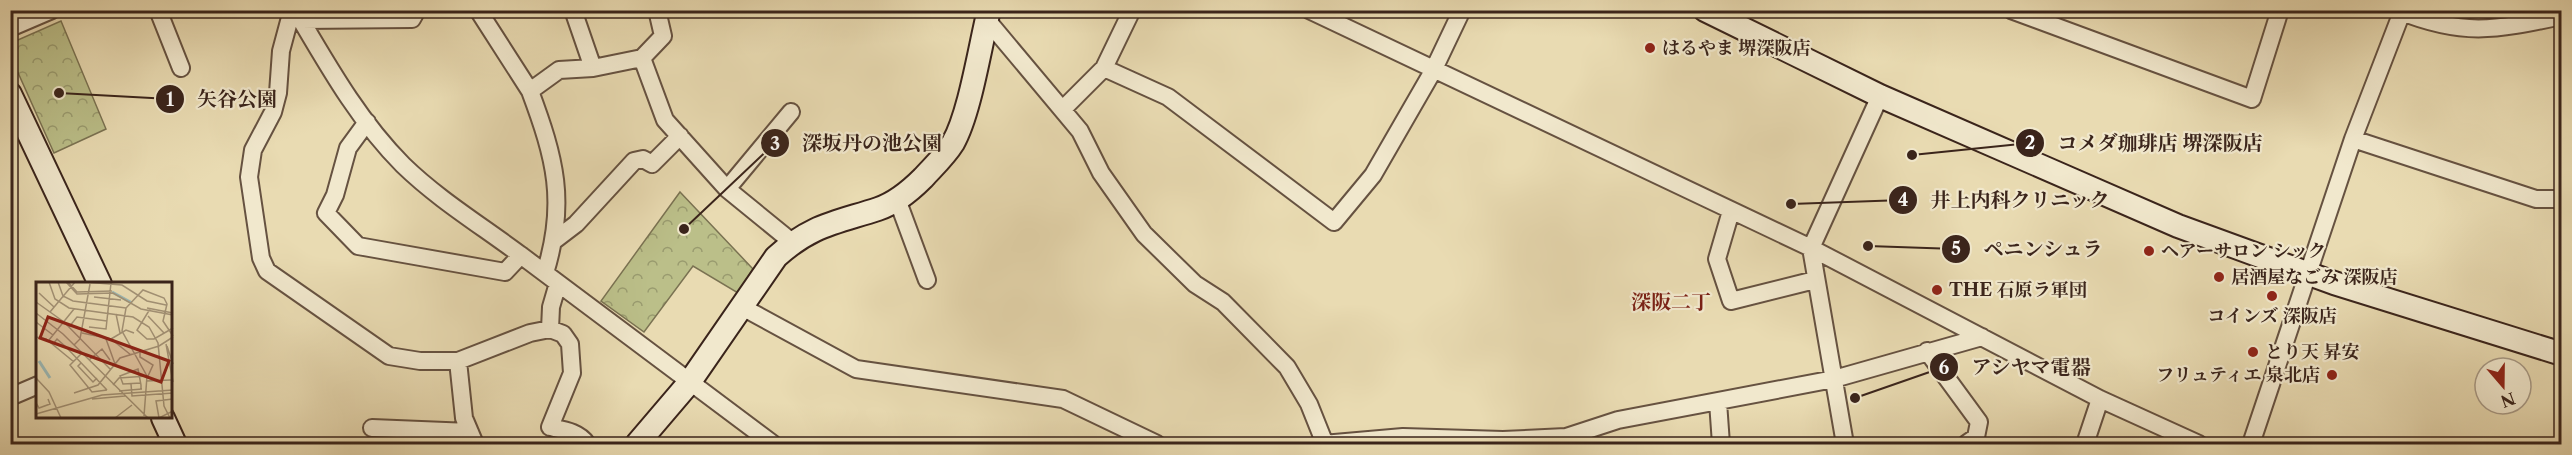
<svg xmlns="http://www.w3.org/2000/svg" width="2572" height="455" font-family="'Libre Caslon Text','Noto Serif JP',serif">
	<defs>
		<pattern id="park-crowns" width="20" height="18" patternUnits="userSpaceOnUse" patternTransform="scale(1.5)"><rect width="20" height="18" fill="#bbbf89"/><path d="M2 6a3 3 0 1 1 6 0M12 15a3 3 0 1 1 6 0" fill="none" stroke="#999b6f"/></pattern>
	</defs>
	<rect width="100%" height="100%" fill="#e9dbb2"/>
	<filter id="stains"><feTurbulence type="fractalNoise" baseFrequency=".00333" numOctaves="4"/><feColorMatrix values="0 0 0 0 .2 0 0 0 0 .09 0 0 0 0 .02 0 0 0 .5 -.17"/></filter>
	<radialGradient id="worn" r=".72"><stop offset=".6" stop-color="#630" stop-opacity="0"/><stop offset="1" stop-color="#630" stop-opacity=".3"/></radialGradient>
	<path fill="url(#park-crowns)" stroke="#7a7252" stroke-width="1.5" d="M61,21L106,129L54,153L11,57V43Z
		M680,192L753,269L738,293L693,266L644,332L601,301Z"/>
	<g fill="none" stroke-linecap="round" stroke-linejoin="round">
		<g stroke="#665241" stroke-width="20">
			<path id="street" d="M158,10L181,68
				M292,10L281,51L278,93L273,112L253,150L249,177L261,258L267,271L389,356L420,361H458L530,333L550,329L563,334L570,344L572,373L550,427C564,430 579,432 587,444
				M478,10L530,91L559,70L593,68L573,10
				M1309,10L1811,248L2100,399L2199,444
				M2011,10L2252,99L2280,10
				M2397,10C2463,37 2495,30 2562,16
				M300,12L301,20L412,19L417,10
				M301,20C331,71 361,123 403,165C439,200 482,226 522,256C606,318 689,382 773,444
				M987,20L1080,131L1101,173L1144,234L1195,284L1223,302L1287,367L1309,404L1325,444
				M10,28L52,10
				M642,58L665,120L727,189L792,242
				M593,68L642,58L663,36L657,10
				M1104,68L1168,97L1334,222L1373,175L1433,71L1462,10
				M530,91C555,158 567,202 545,273
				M1063,109L1104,68L1132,10
				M367,122L348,148L335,195L326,213L358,246L505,272L521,255
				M2353,139L2536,199H2562
				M727,189L791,112
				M897,199L927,280
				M1731,211L1717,259L1731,301L1815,280
				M555,240L576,224L634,161L643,159L652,164L680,136
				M742,307L856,369L1063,399L1157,444
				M550,329L551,307L558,283
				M1927,351L1979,422L1976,437L1966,444
				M458,361L464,418L475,444
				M10,397L38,385
				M1718,402L1721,444
				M372,428L470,432
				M1323,444L1403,437L1503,440L1566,437L1618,420L1834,379L1982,337
				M1845,444L1811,248L1880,96
				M2085,444L2100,399
				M2251,444L2353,139L2402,12"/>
		</g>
		<g stroke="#3a241b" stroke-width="26">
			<path id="secondary" d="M1705,10L1880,96L2178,226L2334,283L2562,354
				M10,94L100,284
				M163,418L175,444
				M637,444L689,383L776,257C811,225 835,223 878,209C896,203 910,191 923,178C933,167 945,156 953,143C970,113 980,46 989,10"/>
		</g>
		<use href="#street" stroke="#f1e8cd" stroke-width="16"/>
		<use href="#secondary" stroke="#f1e8cd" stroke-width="22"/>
	</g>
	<g fill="#8f2418" stroke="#f1e8cd" stroke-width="2">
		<circle cx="1650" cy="48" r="6"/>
		<circle cx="2149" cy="251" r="6"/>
		<circle cx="2219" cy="277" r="6"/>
		<circle cx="1937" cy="290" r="6"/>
		<circle cx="2272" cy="296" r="6"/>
		<circle cx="2253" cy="352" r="6"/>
		<circle cx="2332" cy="375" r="6"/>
	</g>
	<g text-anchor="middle" stroke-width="4.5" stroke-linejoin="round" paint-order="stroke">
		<g font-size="18" font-weight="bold" fill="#3a241b" stroke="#f1e8cd" text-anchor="start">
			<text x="1662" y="54">はるやま 堺深阪店</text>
			<text x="2161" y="257">ヘアーサロン シック</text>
			<text x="2231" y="283">居酒屋なごみ 深阪店</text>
			<text x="1949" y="296">THE 石原ラ軍団</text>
			<text x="2272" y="322" text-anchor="middle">コインズ 深阪店</text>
			<text x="2265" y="358">とり天 昇安</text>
			<text x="2320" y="381" text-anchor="end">フリュティエ 泉北店</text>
		</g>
		<g font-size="20" font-weight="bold" fill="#7a1f14" stroke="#f1e8cd">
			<text x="1671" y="309">深阪二丁</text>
		</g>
	</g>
	<g transform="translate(36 282)">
		<rect width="136" height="136" fill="#e9dbb2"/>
		<path fill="none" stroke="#9bb9b6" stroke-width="3" d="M76,10L96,21M3,79L14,96"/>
		<path fill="none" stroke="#a39276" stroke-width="1.5" d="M13,0L19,17L33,26L97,35L113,45L122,61L128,124L134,136M22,0L27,14L37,19L90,26M30,0L41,12L77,11L105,27L137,33M32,0L41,10L76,9M48,0L86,3L111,19L130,23M3,11L18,25M58,15L85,18M0,20L28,40L75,88M111,26L137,31M114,27L101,48L111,57H118L137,46M14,30L39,0M0,31L27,52L112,136M80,32L84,51M112,34L128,51M0,40L17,53M33,45L41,35L71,39M53,45L70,47L75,1M46,51L75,57L95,73M0,55L10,57L38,80M70,57L79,82M75,57L90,48L98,51M13,58L38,27M17,62L21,57L30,65L71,108M130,62L137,100M38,63L44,57L54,2M131,64L137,82M104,67V75L117,83L112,94M46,71L34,83L56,110L71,108M53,78L66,67L74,78M45,81L42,84L57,100L61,96M111,94L86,49L90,26L107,8L128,16L131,22L127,39L137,54M0,96L13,110L25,136M110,99L135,98M105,101L87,102L84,94L102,87L105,103V107M95,102L96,114L137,111M77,103L83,96L111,94L108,134M83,109L106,107M38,111L62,103L84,76L123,64L137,55M56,117L89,114M137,117L120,119L123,136L137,129M0,121L3,126L14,122L12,117M0,132L66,113L137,108M79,136L96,123"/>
		<path fill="#8f2418" fill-opacity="0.15" stroke="#8f2418" stroke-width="3" d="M12,35L133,79L125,100L4,56Z"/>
		<rect width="136" height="136" fill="none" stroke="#3a241b" stroke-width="3"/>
	</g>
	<path fill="none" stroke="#3a241b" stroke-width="2" d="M59 93L170 99M1912 155L2030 143M684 229L775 143M1791 204L1903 200M1868 246L1956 249M1855 398L1944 367"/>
	<g fill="#3a241b" stroke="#f1e8cd" stroke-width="2">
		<circle cx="59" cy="93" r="6"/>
		<circle cx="1912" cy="155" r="6"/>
		<circle cx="684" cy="229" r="6"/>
		<circle cx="1791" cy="204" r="6"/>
		<circle cx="1868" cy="246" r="6"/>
		<circle cx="1855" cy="398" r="6"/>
		<circle cx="170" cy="99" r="15"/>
		<circle cx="2030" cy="143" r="15"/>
		<circle cx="775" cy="143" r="15"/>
		<circle cx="1903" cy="200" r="15"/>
		<circle cx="1956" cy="249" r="15"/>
		<circle cx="1944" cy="367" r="15"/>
	</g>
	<g font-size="18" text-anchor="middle" font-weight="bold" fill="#fff">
		<text x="170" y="106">1</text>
		<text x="2030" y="149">2</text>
		<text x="775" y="150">3</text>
		<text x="1903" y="206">4</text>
		<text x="1956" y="255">5</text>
		<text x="1944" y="374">6</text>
	</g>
	<g font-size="20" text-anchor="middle" font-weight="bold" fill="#3a241b" stroke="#f1e8cd" stroke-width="4.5" stroke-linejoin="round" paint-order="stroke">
		<text x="237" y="106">矢谷公園</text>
		<text x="2160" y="150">コメダ珈琲店 堺深阪店</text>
		<text x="872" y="150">深坂丹の池公園</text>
		<text x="2020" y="207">井上内科クリニック</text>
		<text x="2043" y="256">ペニンシュラ</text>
		<text x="2031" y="374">アシヤマ電器</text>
	</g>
	<rect width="2572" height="455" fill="none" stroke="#e9dbb2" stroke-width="36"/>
	<rect x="12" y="12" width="2548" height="431" fill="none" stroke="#3a241b" stroke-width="3"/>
	<rect x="18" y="18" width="2536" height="419" fill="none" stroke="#3a241b" stroke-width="1.5"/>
	<g transform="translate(2503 386) rotate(160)"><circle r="28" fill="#f1e8cd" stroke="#a89a86" stroke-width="1.5"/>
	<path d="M0-4.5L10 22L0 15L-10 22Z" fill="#8f2418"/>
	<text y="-9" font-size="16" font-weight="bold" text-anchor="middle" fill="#3a241b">N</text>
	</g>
	<rect width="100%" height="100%" filter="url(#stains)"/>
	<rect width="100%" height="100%" fill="url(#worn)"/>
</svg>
